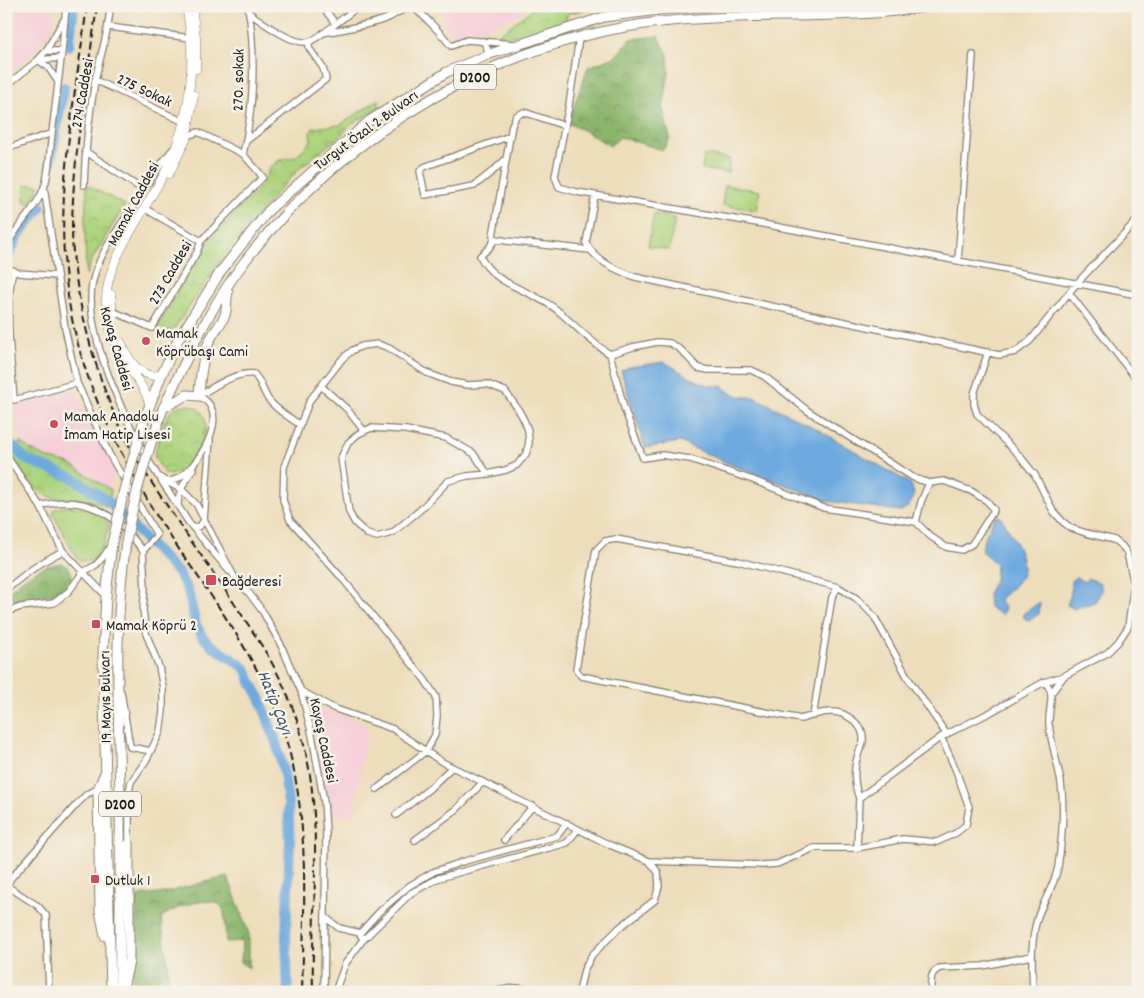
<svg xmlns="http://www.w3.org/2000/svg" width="1144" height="998" font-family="Dekko,sans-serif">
	<defs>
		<pattern id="forest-crowns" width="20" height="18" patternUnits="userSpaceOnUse" patternTransform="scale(1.25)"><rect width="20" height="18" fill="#8ab66d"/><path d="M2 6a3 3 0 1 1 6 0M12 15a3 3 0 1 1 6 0" fill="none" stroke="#709359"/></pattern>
		<pattern id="park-crowns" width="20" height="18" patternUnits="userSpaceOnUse" patternTransform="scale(1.25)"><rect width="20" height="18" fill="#add47e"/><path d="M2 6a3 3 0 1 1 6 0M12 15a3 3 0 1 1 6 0" fill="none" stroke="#94b56c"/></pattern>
	</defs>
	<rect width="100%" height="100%" fill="#f7f3e8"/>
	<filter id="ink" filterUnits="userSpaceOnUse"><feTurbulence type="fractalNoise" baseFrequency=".02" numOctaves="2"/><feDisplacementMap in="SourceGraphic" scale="10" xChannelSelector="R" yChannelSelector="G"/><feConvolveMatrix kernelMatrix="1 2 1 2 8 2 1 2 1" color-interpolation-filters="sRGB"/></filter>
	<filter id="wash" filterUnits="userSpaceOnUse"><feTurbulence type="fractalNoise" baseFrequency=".0096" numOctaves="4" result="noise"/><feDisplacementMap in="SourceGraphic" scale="20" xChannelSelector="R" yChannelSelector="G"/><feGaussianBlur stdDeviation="1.12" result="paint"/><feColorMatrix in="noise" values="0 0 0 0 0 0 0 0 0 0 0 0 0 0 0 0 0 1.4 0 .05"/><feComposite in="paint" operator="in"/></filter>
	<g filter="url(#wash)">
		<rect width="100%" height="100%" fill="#edb"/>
		<path fill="#f6cfd8" d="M6,6H52L54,20L50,31L35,52L6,76Z
			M441,6H521L523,13L455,41L443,20Z
			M74,388L115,469L110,489L70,464L48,458L29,448L21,442L12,405Z
			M321,711L347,716L368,727L354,814L330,816L315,737L314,715Z"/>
		<path fill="#add47e" stroke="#64784d" d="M704,155L730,159L728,173L702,169Z
			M25,185H40L30,204L24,201Z
			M725,185L760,191L757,210L722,205Z
			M654,214L675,218L669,250L648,246Z
			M68,506C87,509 97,507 109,525L103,546L92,561H81L76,557L53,514L55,509Z"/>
		<path fill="url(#forest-crowns)" stroke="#536944" d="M658,36L668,54L669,72L663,109L670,138L663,150L620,137L610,146L587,132L568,123L588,67L615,57L630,39Z
			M61,563C67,565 72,570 72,577C70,596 35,596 21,599C16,600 11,601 6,603V593C27,577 34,568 61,563Z
			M228,877L249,934V968L241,963L242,941L226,942C225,934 226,912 222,907C212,893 171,908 161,918L168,964L169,992H132L137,898C144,894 151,895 159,894C182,889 205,881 228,877Z"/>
		<path fill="url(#park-crowns)" stroke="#64784d" d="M542,6L561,10L565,6H607L569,13L565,21C546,27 517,41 498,35L534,8Z
			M379,99V108L350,125L342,134L300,168L279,190L229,249L171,333L158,326C181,285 199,249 233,215C243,205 267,184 268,170L279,160L296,157L311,141L310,133L313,128L340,125Z
			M87,185L125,205L91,261L86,275L85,223Z
			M191,405C224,417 194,469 170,475L164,473L154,456C158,444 163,419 172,410C177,405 184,405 191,405Z
			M21,442L29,449L47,458L70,464L111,490L109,508C91,498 79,501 60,499C34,495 20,471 8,451Z"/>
		<path fill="#6eaae0" stroke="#45637e" d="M664,362C682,371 701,388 722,386L729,392L741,397H754L817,429L911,484L914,494L909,506L901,511L826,501L789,486L739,468L680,442L645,448L621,371L629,367Z
			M1000,516C1008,528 1025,555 1023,570C1022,582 1007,592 999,600L1005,608L1002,615L989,607L988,594L995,580L996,564L982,551L984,539L995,517Z
			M1076,577L1084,582L1088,578L1100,583L1102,591L1095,602L1074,609L1067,605L1071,594V581Z
			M1040,602L1039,614L1030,620L1025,619L1023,614Z"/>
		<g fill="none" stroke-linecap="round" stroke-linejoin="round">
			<path stroke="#6eaae0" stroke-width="10" d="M69,46L74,6
				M50,167L64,87
				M6,261L18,236L41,207
				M12,446L27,460L73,478L108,501L179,574L188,591L196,625L203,637L211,645L244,667L248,672L249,678L261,700L276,743L284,773L288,803L290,842L286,936L288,992"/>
		</g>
	</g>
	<g filter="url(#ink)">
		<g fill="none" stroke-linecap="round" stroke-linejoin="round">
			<g stroke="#857c6c" stroke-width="8">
				<path id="minor" d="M322,6L335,23
					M249,13C263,22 290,44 308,42C316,41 349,13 359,6
					M109,27L191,38
					M323,33C345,29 367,26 388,18C395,15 403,7 412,8C420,10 445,38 451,46L467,40L514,44
					M579,38L569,105L555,176L559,187L577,192L763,224L1138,295
					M483,41L490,54
					M46,51L63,21
					M38,60L48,67L58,82
					M38,60L61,58
					M95,80L184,122
					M6,86L38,60L46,51H62
					M565,126L524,112L516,116L512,125L493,236L495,239L507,241L590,250
					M52,133L62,51L66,6
					M246,141L326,79L323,68L309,48V42
					M6,149L52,133C50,147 49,176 44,188C36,210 15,226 6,248
					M173,149C157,168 144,189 130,211C115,234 97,257 92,285C84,336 130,433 158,476L165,481C168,481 173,481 176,479C195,471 220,430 212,410C210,403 205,400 199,396C213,387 237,371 254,374C261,381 263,391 268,399C276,410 289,417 300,425L310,400L343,358L353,350L362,346L378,344L389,348L427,373L451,382L468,385L487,384L505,391L518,409L524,420L528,430L529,443L526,454L517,465L506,470L488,474L467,476L448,481L420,510L392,533L377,537L367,534L355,523L349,512L341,458L348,443L358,434L371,428L406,430L446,438L473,453L488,474
					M85,151L143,190
					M243,154C254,108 256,53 248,6
					M506,159L493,171L474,186L425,195L420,171L424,167L510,136
					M84,185C85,150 89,116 95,81C100,55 109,34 110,6
					M44,187L65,328L77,383L109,454L157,535L143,551L145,588L143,610L146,633L159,667L163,688V711L160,732L147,759L131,782L129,792V844
					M595,195L586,243C596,262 617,270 635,277L999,355L1015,352L1030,341L1077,283L1138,219
					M149,211L201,241
					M495,239L489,248L480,256C494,286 533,290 557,310C575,325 590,342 610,354L624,408L643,458L662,455L690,459L753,480L824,508L916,522L930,536L946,547L962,550L972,544L994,510L987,501L971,491L944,481L929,483L914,478L808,411L764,376L751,370H708L698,368L681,350L670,343L657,342L633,347L610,354
					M958,261L973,55
					M6,268L19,273L57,276
					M13,270C4,312 11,357 14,400L77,383
					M1069,293L1138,381
					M112,311L152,328L197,252L201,241L263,177L243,154L198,132L187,136
					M321,386L347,409L364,431
					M300,425L284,467L283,500L290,520L342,578L425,680L436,697L437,716L435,735L426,751L377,789
					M6,455L40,506L63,551L106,596
					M161,480L189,523L229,571
					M165,481L181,489L196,504L236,580L249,593L263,612L280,643L301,691L312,735L324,802L326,832L324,992
					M178,505C178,491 186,480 193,469
					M40,506C86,493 117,515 143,551
					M916,522L921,502L929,483
					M193,528L200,526L204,520L210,439
					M6,590C26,573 39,563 63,551
					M6,612L21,607L54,603L69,591L83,572L96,565L104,556L109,548
					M301,691L333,708L393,729L442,762L610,845L649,861L658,872L659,886L655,900L619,928L592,955L584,970L579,992
					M121,692L130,747L151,751
					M1052,692L1064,676
					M813,716L832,597L838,587
					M859,798C853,782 853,768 859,752C860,748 863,745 863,741C865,725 846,712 832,712C823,711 810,716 801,719L581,676L576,669L596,550L605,541L616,539L738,561L838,587L856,598L874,616L908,678L947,735
					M396,815L429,789L452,767
					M415,840L457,809L483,782
					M504,840L533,806
					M857,848L859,798L941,737L991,712L1044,682L1064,676L1107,653L1118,642L1128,627L1134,584L1127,553L1122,546L1114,540L1086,533L1071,528L1063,522L1053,511L1035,475L1019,455L977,414L974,404V394L988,352
					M649,861L762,865L777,864L814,848H857L903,839L937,842L956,833L966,825L969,807L955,768L941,737
					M7,886L38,906L46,915L49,992
					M6,887L11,878L77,804L87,794L98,789
					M325,917L339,928L360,933L361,936
					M360,933L380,911L409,886L433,872L465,861L557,836L567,823
					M335,992L345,964L362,941L411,893L439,878L567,843L578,829
					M493,992C505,989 520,985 531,992
					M931,992C931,981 929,973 940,968L983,966L1031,956
					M1033,992C1032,966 1030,941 1038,916C1044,900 1055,884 1058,867C1062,840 1065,811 1061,783C1058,763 1051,744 1049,724C1048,709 1057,691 1044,682"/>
			</g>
			<g stroke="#857c6c" stroke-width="9">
				<path id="major" d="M192,6L196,38V69
					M169,174L186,140L194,95
					M111,294L113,320
					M121,342C128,358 142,382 162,374
					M149,403C145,388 137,379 128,367C116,349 107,326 106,303C105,270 128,237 144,209C152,195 161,181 168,166C191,116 197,60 186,6"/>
			</g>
			<g stroke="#857c6c" stroke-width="11">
				<path id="highway" d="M163,408L187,395L199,396C200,377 202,359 209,342C213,332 221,325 225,315C227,308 226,300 228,292
					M163,409C186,359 209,309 242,265C343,132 502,37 670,21C757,12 845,21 932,6
					M144,420L162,374L178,340L221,271L269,210L369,121L447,72L490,54L604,17L666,9L710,6
					M105,936L100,911L98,789L105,773
					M123,987L129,962V844
					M111,992L103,655L106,596L112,543L115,531
					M120,992C119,929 121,866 120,803C119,716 113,628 126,542"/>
			</g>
			<use href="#minor" stroke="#fff" stroke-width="5.5"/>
			<use href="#major" stroke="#fff" stroke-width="8"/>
			<use href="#highway" stroke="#fff" stroke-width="9"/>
			<path stroke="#1c1c1c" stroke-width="2" stroke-dasharray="8 4" stroke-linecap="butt" d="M87,6C72,120 47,231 78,344C91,394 113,439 138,483C146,497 153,511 162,524C205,589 256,652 282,727C311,812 304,903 302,992
				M97,6C87,80 73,154 72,228C72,292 96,378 124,436C138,463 155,488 172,513C203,559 236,604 265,651C283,681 297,714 305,749C323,825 311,914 313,992"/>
			<g stroke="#857c6c" stroke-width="11" stroke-linecap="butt">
				<path id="highway-bridge" d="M115,531L124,490L144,420
					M126,542C134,496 147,452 163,409"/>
			</g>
			<use href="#highway-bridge" stroke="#fff" stroke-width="9"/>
		</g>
	</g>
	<g fill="#d1495b" stroke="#f7f3e8" stroke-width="2">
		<circle cx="146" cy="341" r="5"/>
		<circle cx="54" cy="424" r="5"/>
		<rect x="205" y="574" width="12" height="12" rx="2.5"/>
		<rect x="91" y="619" width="10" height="10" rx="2.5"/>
		<rect x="90" y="874" width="10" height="10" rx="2.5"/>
	</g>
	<g text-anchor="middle" stroke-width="5" stroke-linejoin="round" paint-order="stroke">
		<g fill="#f7f3e8" stroke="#5e5c59" stroke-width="1">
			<rect x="454" y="64.5" width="42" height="25" rx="4"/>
			<rect x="99" y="791.5" width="42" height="25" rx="4"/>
		</g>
		<g font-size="15" font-weight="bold" fill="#1c1c1c">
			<text x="475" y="82">D200</text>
			<text x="120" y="809">D200</text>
		</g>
		<g font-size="16" fill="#1c1c1c" stroke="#f7f3e8">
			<text transform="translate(237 80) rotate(-89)" y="6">270. sokak</text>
			<text transform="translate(145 89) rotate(25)" y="6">275 Sokak</text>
			<text transform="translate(81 93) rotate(-80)" y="6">274 Caddesi</text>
			<text transform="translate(365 129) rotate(-36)" y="6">Turgut Özal 2 Bulvarı</text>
			<text transform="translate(132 203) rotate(-62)" y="6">Mamak Caddesi</text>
			<text transform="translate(169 272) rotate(-60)" y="6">273 Caddesi</text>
			<text transform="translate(118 348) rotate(74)" y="6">Kayaş Caddesi</text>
			<text transform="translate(104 697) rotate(-91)" y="6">19 Mayıs Bulvarı</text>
			<text transform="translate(325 740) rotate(78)" y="6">Kayaş Caddesi</text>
		</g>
		<g font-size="16" fill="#1c1c1c" stroke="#f7f3e8" text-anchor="start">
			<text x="156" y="338">Mamak<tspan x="156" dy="18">Köprübaşı Cami</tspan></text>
			<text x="64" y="421">Mamak Anadolu<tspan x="64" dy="18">İmam Hatip Lisesi</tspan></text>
			<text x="222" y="586">Bağderesi</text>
			<text x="106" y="630">Mamak Köprü 2</text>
			<text x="105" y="885">Dutluk 1</text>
		</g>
		<g font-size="18" font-style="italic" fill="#3d556a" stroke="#f7f3e8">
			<text transform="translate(276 702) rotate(68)" y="6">Hatip Çayı</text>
		</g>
	</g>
	<rect width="1144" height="998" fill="none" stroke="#f7f3e8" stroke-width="25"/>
</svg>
